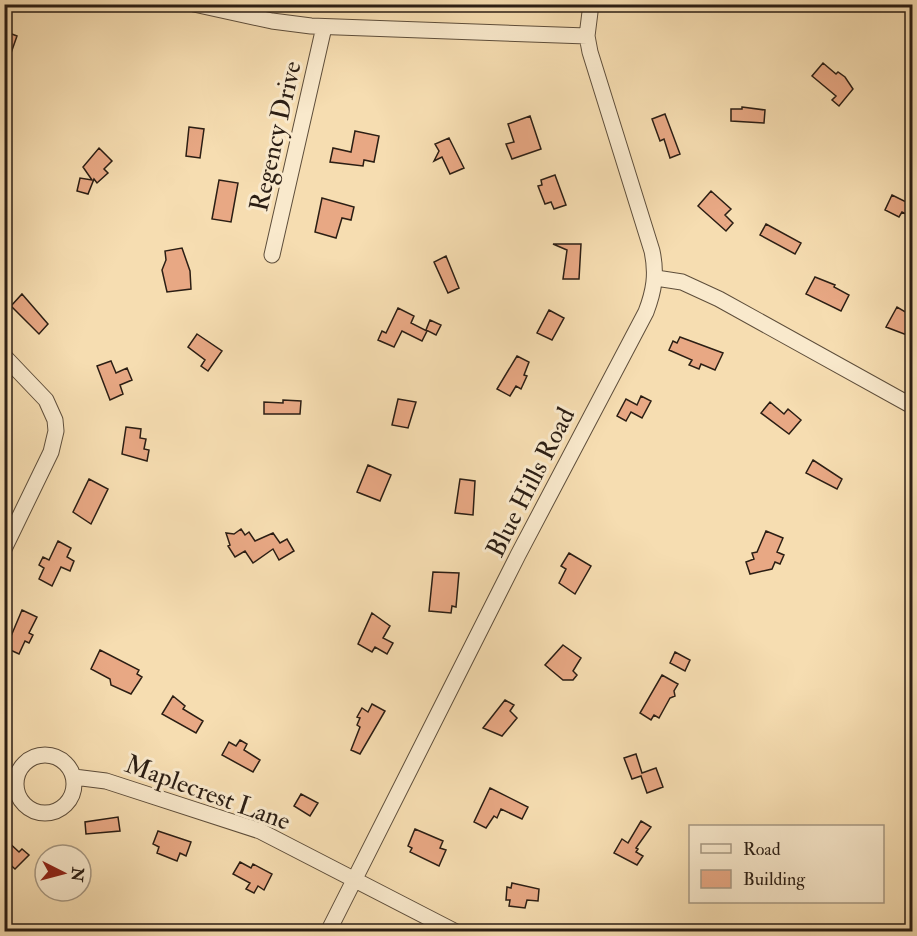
<svg xmlns="http://www.w3.org/2000/svg" width="917" height="936" font-family="'IM FELL Double Pica',serif">
	<rect width="100%" height="100%" fill="#f6ddb1"/>
	<filter id="stains"><feTurbulence type="fractalNoise" baseFrequency=".00333" numOctaves="4"/><feColorMatrix values="0 0 0 0 .2 0 0 0 0 .09 0 0 0 0 .02 0 0 0 .5 -.17"/></filter>
	<radialGradient id="worn" r=".72"><stop offset=".6" stop-color="#630" stop-opacity="0"/><stop offset="1" stop-color="#630" stop-opacity=".3"/></radialGradient>
	<path fill="#e8a884" stroke="#2b1e14" stroke-width="1.5" d="M4,31L17,36L11,53L4,51Z
		M823,63L836,74L838,72L845,77L853,89L839,106L832,100L836,96L812,76Z
		M742,107L765,110L764,123L731,121V109H742Z
		M665,114L680,154L670,158L664,139L660,141L652,119Z
		M530,116L541,149L512,159L506,144L514,142L508,124Z
		M189,127L204,129L200,158L186,156Z
		M355,131L379,136L374,162L364,160L363,166L330,162L333,148L351,152Z
		M449,138L464,168L450,174L442,157L434,161L439,151L435,144Z
		M99,148L112,161L104,169L108,173L97,183L94,179L88,194L77,191L80,178L92,180L83,167Z
		M555,175L566,205L554,209L551,202L545,204L538,186L542,185L541,180Z
		M219,180L238,183L231,222L212,219Z
		M711,191L731,209L725,215L733,223L726,231L698,206Z
		M892,195L906,202L907,199L912,202V217L902,212L899,217L885,210Z
		M322,198L354,207L351,220L342,218L336,238L315,232Z
		M766,224L801,243L795,254L760,235Z
		M553,244H581L579,279H563L567,250Z
		M182,248L190,271L191,289L167,292L162,270L166,260L165,251Z
		M446,256L459,288L448,293L434,262Z
		M815,277L835,285L834,287L849,295L841,311L806,294Z
		M22,294L48,324L39,334L11,306Z
		M912,302V337L886,327L897,307L907,313Z
		M398,308L414,316L411,323L427,331L422,341L402,331L394,347L378,340L382,331L386,333Z
		M549,310L564,318L552,340L537,333Z
		M430,320L441,325L436,335L426,330Z
		M197,334L222,351L208,371L201,366L205,360L188,347Z
		M680,337L723,353L715,370L701,364L699,369L689,365L692,360L669,350L673,341L677,343Z
		M517,356L529,362L524,375L527,376L521,389L516,386L510,396L497,389Z
		M111,361L116,373L127,368L132,380L120,385L123,394L110,400L97,366Z
		M641,396L651,401L642,418L631,412L626,421L617,416L626,399L637,405Z
		M398,399L416,402L408,428L392,425Z
		M283,400L301,401L300,414H264V402L283,403Z
		M770,402L784,414L788,409L801,420L789,434L761,413Z
		M126,427L141,429L140,438L146,439L144,449L149,450L147,461L122,454Z
		M813,460L842,479L837,489L806,473Z
		M368,465L391,475L380,501L357,492Z
		M89,479L108,489L91,524L73,512Z
		M460,479L475,481L473,515L455,513Z
		M241,529L245,535L249,532L255,541L273,533L280,543L287,539L294,551L279,560L273,549L253,563L245,551L235,557L228,546L230,545L226,533L234,534Z
		M766,531L783,538L777,552L784,555L780,564L775,562L772,569L750,574L746,562L754,559L752,553L757,552Z
		M58,541L71,548L67,557L74,561L70,571L61,567L52,586L39,579L44,568L39,565L43,557L49,560Z
		M569,553L591,566L575,594L559,583L566,569L561,566Z
		M433,572L459,573L456,607L452,606L451,613L429,611Z
		M22,610L37,617L29,633L33,635L29,643L25,641L19,654L6,648Z
		M372,613L390,626L383,638L393,643L387,654L375,647L372,652L358,644Z
		M563,645L581,658L573,671L577,675L573,680H563L545,665Z
		M100,650L139,670L137,674L142,677L131,694L111,685L110,679L91,669Z
		M675,652L690,660L685,671L670,663Z
		M662,675L678,684L674,691L675,696L670,698L659,718L654,715L651,720L640,713Z
		M173,696L185,706L183,709L203,721L196,733L162,714Z
		M505,700L514,705L510,711L517,718L502,736L483,728Z
		M372,704L385,711L360,754L351,750L360,727L357,725L360,718L357,717L362,708L368,712Z
		M240,740L247,744L244,750L260,760L253,772L222,755L229,742L236,746Z
		M636,754L642,773L656,768L663,787L647,793L641,776L632,779L624,758Z
		M490,788L528,807L522,819L501,809L497,818L494,816L486,828L474,822Z
		M301,794L318,803L310,816L294,806Z
		M118,817L120,831L86,834L85,822Z
		M641,821L651,827L636,848L638,849L636,852L643,856L637,865L614,853L622,839L628,843Z
		M415,829L443,841L440,848L446,850L439,866L410,852L412,848L408,846Z
		M158,831L191,842L186,856L180,853L177,861L157,853L159,847L153,844Z
		M4,838L19,852L22,849L29,855L15,869L4,859Z
		M240,862L251,868L253,864L272,874L264,890L258,886L254,893L246,889L250,883L233,874Z
		M512,883L539,889L538,901L527,900L525,908L509,906L510,900H506L507,887L511,888Z"/>
	<g fill="none" stroke-linecap="round" stroke-linejoin="round">
		<g stroke="#5e4e3b" stroke-width="17">
			<path id="minor" d="M194,4L272,21L311,26L587,36
				M272,255L324,27
				M656,278L682,282L719,299L912,406
				M4,356L46,400L55,420L56,431L51,452L4,549
				M16 784a29 29 0 1 1 58 0a29 29 0 1 1-58 0Z
				M74,777L106,781L260,831L456,932
				M328,932L518,555L646,312C654,291 657,274 652,251L590,52L587,36L591,4"/>
		</g>
		<use href="#minor" stroke="#f9e9cc" stroke-width="15"/>
	</g>
	<g text-anchor="middle" stroke-width="6" stroke-linejoin="round" paint-order="stroke">
		<g font-size="26" fill="#2b1e14" stroke="#f9e9cc">
			<text transform="translate(275 136) rotate(-77)" y="9">Regency Drive</text>
			<text transform="translate(530 482) rotate(-63)" y="9">Blue Hills Road</text>
			<text transform="translate(208 792) rotate(20)" y="9">Maplecrest Lane</text>
		</g>
	</g>
	<rect width="917" height="936" fill="none" stroke="#f6ddb1" stroke-width="24"/>
	<rect x="6" y="6" width="905" height="924" fill="none" stroke="#2b1e14" stroke-width="3"/>
	<rect x="12" y="12" width="893" height="912" fill="none" stroke="#2b1e14" stroke-width="1.5"/>
	<rect x="689" y="825" width="195" height="78" fill="#f9e9cc" stroke="#a79882" stroke-width="1.5"/>
	<rect x="701" y="844" width="30" height="9" fill="#f9e9cc" stroke="#a79882" stroke-width="1.5"/>
	<text x="743" y="855" font-size="18" fill="#2b1e14">Road</text>
	<rect x="701" y="870" width="30" height="18" fill="#e8a884" stroke="#a79882" stroke-width="1.5"/>
	<text x="743" y="885" font-size="18" fill="#2b1e14">Building</text>
	<g transform="translate(63 873) rotate(96)"><circle r="28" fill="#f9e9cc" stroke="#a79882" stroke-width="1.5"/>
	<path d="M0-4.5L10 22L0 15L-10 22Z" fill="#8f2418"/>
	<text y="-9" font-size="16" font-weight="bold" text-anchor="middle" fill="#2b1e14">N</text>
	</g>
	<rect width="100%" height="100%" filter="url(#stains)"/>
	<rect width="100%" height="100%" fill="url(#worn)"/>
</svg>
